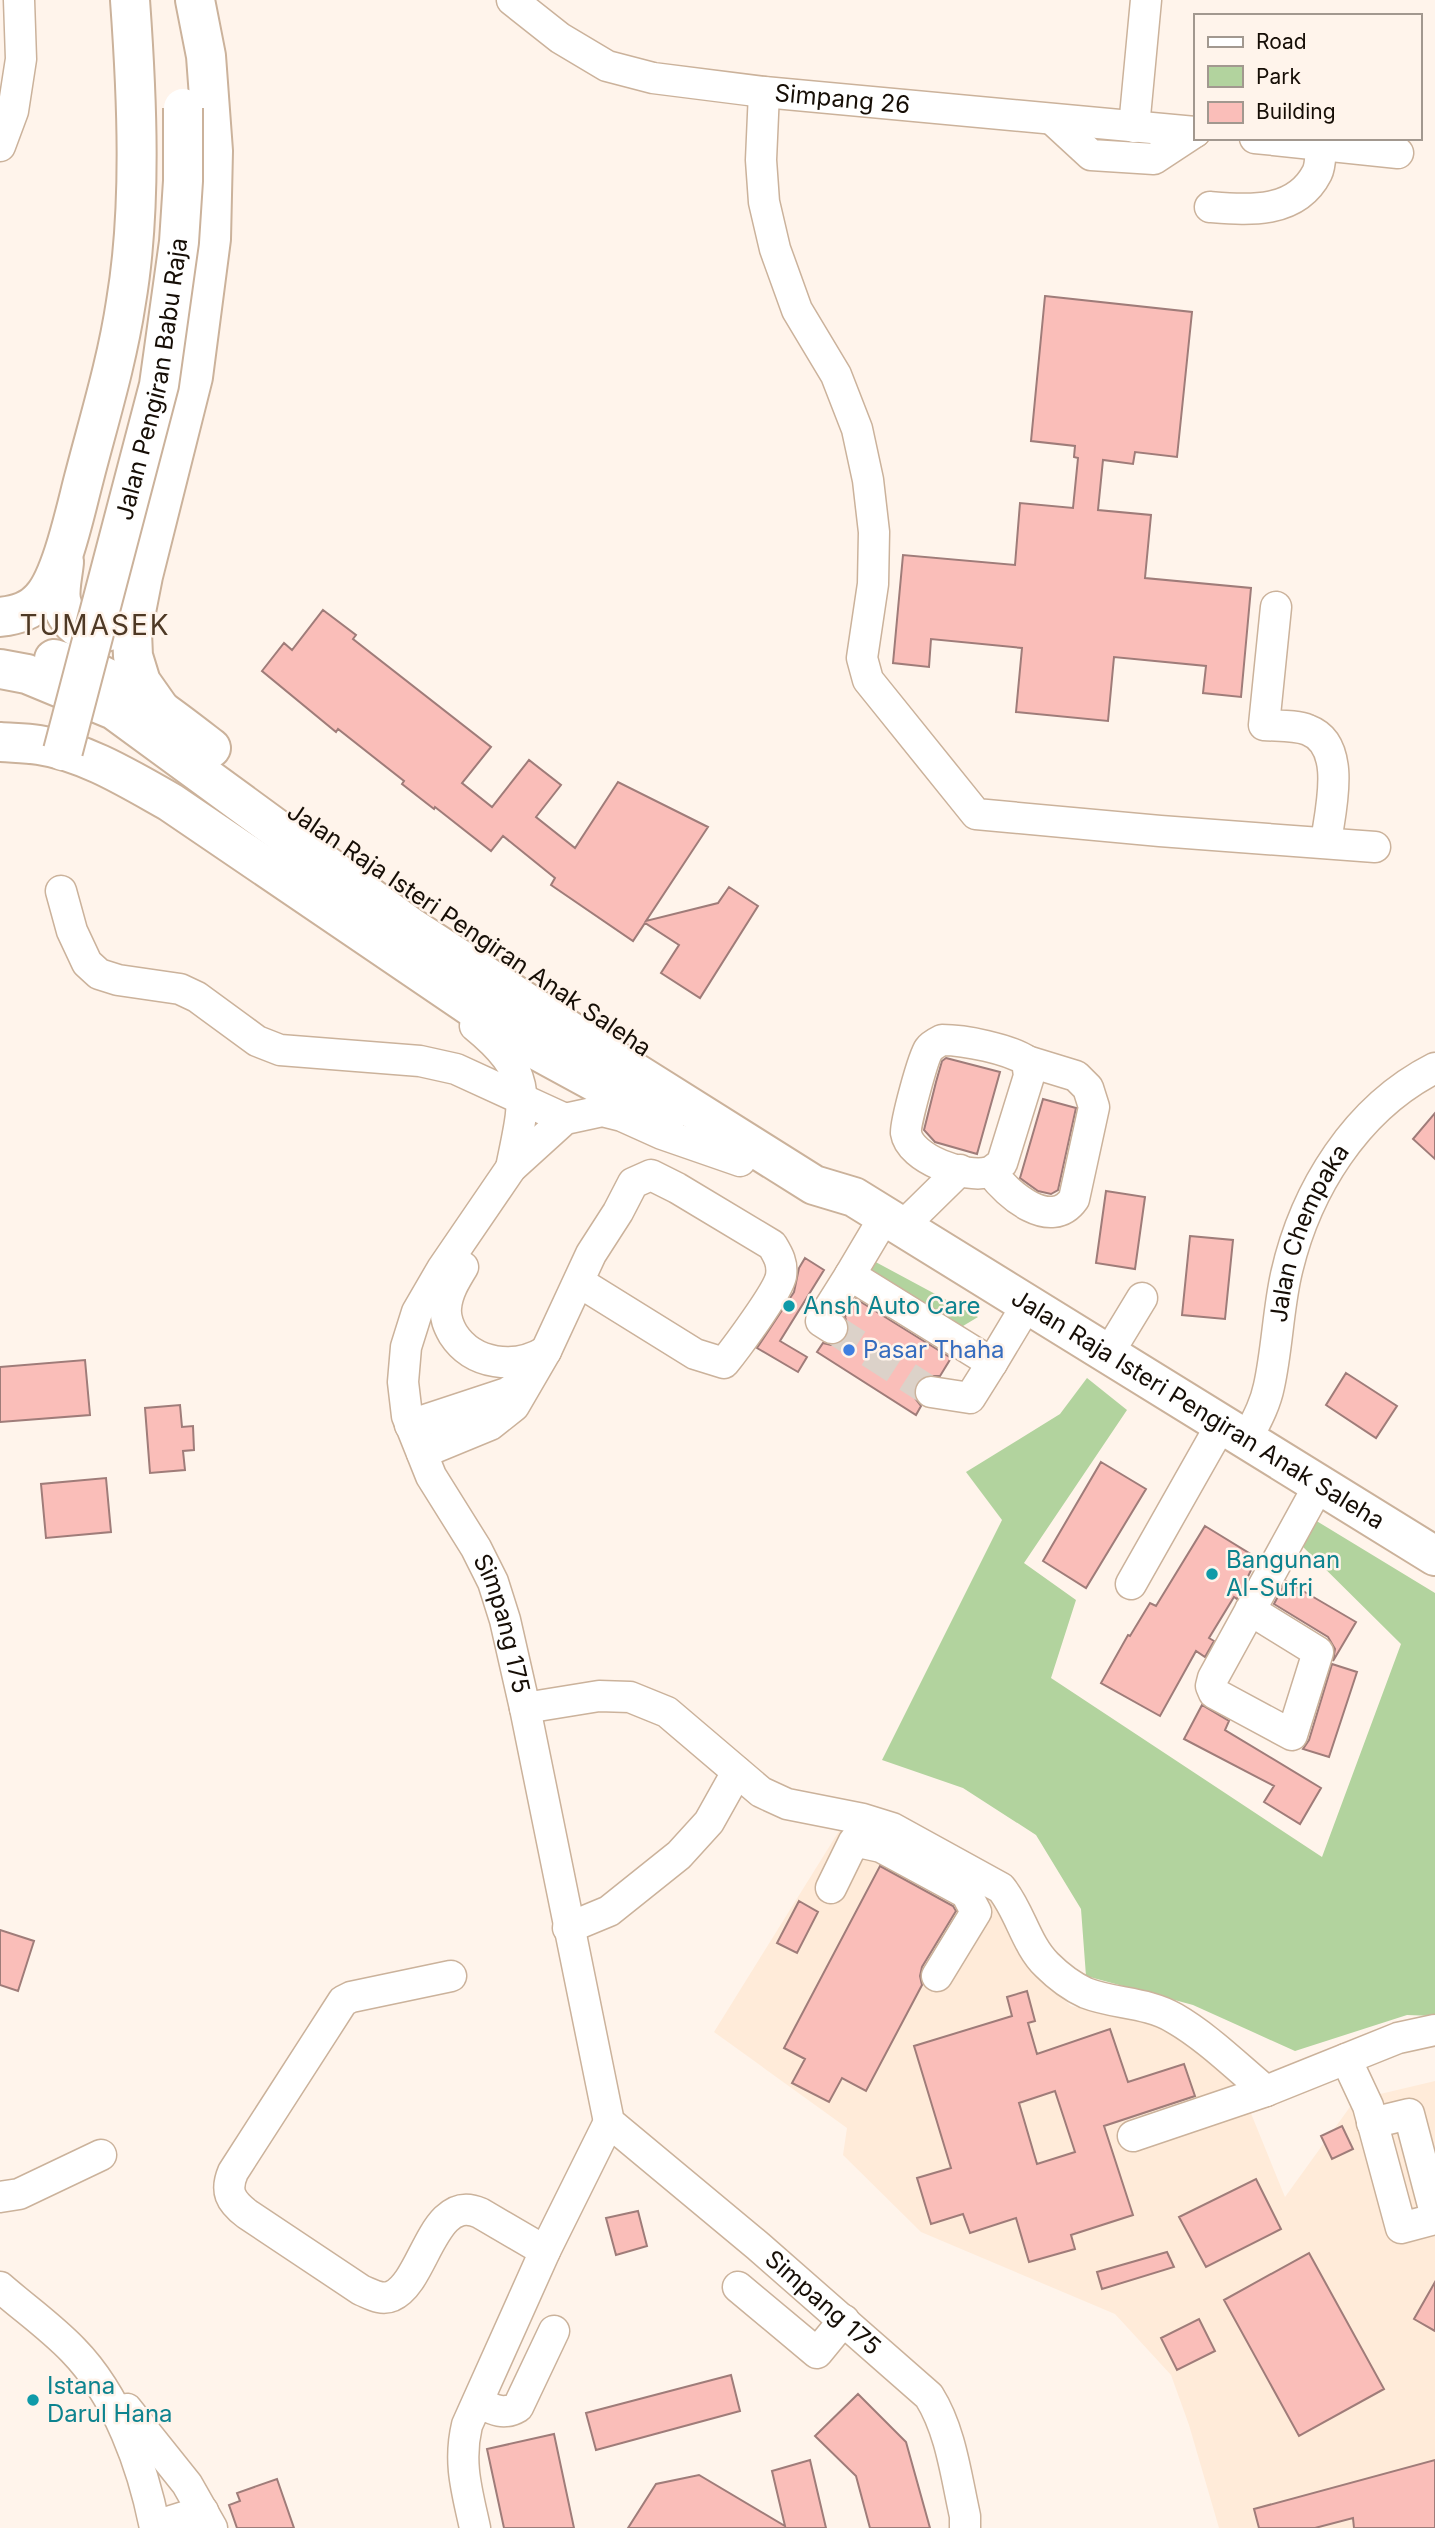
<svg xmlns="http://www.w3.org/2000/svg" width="1435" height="2528" font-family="Inter,sans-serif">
	<rect width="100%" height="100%" fill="#fff4eb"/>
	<path fill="#ffebd9" d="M874,1808L977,1856L1036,1974L1071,2006L1164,2028L1237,2079L1285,2197L1355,2100L1435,2081V2528H1219L1189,2425L1171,2375L1115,2314L921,2232L843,2155L847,2128L714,2032L839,1831L856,1811Z"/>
	<path fill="#b2d39e" d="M857,1252L978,1317L963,1326H925L847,1278Z
		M1087,1378L1127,1410L1024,1563L1076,1600L1051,1678L1322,1857L1401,1644L1293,1537L1310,1517L1435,1593V2016L1407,2015L1295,2051L1193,2005L1086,1976L1081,1909L1036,1835L963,1788L882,1760L1002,1520L966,1472L1060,1414Z"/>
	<path fill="#fabeb9" stroke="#9f7c79" stroke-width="2" fill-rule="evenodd" d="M1045,296L1192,312L1177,457L1135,452L1133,464L1103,460L1098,510L1151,515L1145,578L1251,588L1241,697L1203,693L1206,666L1114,657L1108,721L1016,712L1022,648L931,639L929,667L893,663L903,555L1015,565L1020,503L1073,508L1078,458L1074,457L1075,446L1031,441Z
		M323,610L356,635L353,639L491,747L462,783L492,807L529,760L561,785L536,817L575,848L618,782L708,827L646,921L718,903L729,887L758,906L700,998L661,973L679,945L645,923L633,941L551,885L555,878L503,836L491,851L435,807L434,809L402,784L404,781L338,729L336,732L262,671L284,643L292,650Z
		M946,1058L1000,1072L977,1154L935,1142L924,1130L936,1082L942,1061Z
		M1043,1099L1076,1108L1058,1190L1051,1194L1038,1191L1020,1178Z
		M1435,1113V1159L1413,1139Z
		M1106,1191L1145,1197L1135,1269L1096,1263Z
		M1190,1236L1233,1240L1225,1319L1182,1315Z
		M805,1258L824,1270L780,1341L807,1357L798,1372L757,1348L794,1292L799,1268Z
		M856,1299L951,1358L940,1376H925L917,1382L914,1390L915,1398L921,1406L916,1415L817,1352L823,1343L831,1345L839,1344L846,1338L849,1328L845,1317Z
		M85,1360L90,1415L0,1422V1367Z
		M1346,1373L1397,1406L1376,1438L1326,1405Z
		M180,1405L182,1427L193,1426L194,1450L183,1451L185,1470L150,1473L145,1408Z
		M1101,1462L1146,1489L1086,1588L1043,1561Z
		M106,1478L111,1532L46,1538L41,1484Z
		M1205,1526L1257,1558L1237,1599L1234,1597L1209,1638L1214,1641L1205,1657L1196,1651L1160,1716L1101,1683L1128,1635L1130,1636L1150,1603L1156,1606Z
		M1286,1581L1356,1622L1333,1661L1335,1649L1328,1637L1274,1604Z
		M1332,1664L1357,1672L1329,1757L1303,1749L1309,1740Z
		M1202,1705L1229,1721L1225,1730L1321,1788L1300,1824L1264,1802L1274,1786L1184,1739Z
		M880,1866L953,1906L956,1911L922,1967L920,1976L922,1985L866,2091L842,2078L829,2102L792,2083L805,2059L784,2048Z
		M799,1901L818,1912L797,1953L777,1943Z
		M0,1930L34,1941L18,1991L0,1985Z
		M1027,1991L1035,2021L1028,2023L1037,2054L1110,2029L1128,2082L1184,2064L1195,2096L1104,2126L1133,2215L1071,2235L1075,2249L1029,2262L1016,2218L970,2233L963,2214L931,2224L917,2178L951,2168L914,2046L1012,2016L1007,1997ZM1055,2091L1075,2152L1037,2164L1019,2103Z
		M1342,2126L1353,2149L1332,2159L1321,2136Z
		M1256,2179L1281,2229L1206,2267L1179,2217Z
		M638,2211L647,2246L616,2255L606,2218Z
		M1167,2252L1174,2267L1102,2289L1097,2272Z
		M1309,2253L1384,2389L1299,2436L1224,2300Z
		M1435,2282V2331L1414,2319Z
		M1199,2319L1215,2351L1177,2370L1161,2338Z
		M731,2375L740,2411L596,2450L586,2413Z
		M858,2394L906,2442L930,2528H870L856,2476L815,2436Z
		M554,2434L574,2528H504L487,2449Z
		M810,2460L826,2528H628L656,2484L699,2475L785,2526L772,2471Z
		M1435,2460V2528H1354L1353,2518L1315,2528H1259L1254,2509Z
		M277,2479L294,2528H237L229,2505L240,2501L237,2493Z"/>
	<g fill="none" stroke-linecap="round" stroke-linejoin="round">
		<path stroke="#dcd2c9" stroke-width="30" stroke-dasharray="30 15" stroke-linecap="butt" d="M832,1328L931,1392"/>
		<g stroke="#cbb29b" stroke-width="33">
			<g id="minor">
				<path id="s1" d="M512,0L560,38L607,66L653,78L764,92L1195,132"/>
				<path d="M764,92L761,160L764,202L775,249L797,310L836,375L857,429L868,480L874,532L873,584L862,658L868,680L976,814L1160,831L1375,847"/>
				<path d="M1053,120L1091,155L1154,159L1195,132"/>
				<path d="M1134,127L1146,0"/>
				<path d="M1255,138L1398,153"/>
				<path d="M0,146L13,111L21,59L19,0"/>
				<path d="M1210,207C1250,210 1296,214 1317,173C1321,165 1320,154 1321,146"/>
				<path d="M1276,607L1264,725C1278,726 1296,725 1308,730C1348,745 1330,811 1326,842"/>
				<path d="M61,891L72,931L87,963L99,974L118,980L180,989L197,997L257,1041L280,1050L420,1061L456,1069L565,1119"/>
				<path d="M475,1026C535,1075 525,1099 511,1168"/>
				<path d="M942,1040C965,1040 1009,1049 1027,1061L1029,1076L1002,1163C998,1166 994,1170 989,1172C966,1179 910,1159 906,1133C905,1124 923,1057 929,1049C931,1046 938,1042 942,1040Z"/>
				<path id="s2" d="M740,1161L662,1134L622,1116L602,1111L565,1119L511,1168L442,1269L417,1312L406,1347L403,1382L407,1416L431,1476L476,1548L493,1582L505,1620L525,1708L609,2122L758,2246L929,2396C951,2431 956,2476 965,2516V2528"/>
				<path d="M991,1172C1008,1195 1051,1232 1074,1199L1094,1107L1088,1088L1076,1076L1027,1061"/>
				<path d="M885,1216L850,1275L992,1363L1028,1303"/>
				<path d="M902,1227L960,1170"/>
				<path d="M463,1267C455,1280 447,1293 446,1308C445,1318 448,1325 453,1334C473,1365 515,1370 546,1351"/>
				<path d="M832,1328L821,1321L850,1275"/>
				<path d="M1108,1354L1142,1298"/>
				<path d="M931,1392L970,1398L992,1363"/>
				<path d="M410,1425L507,1393L522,1383"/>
				<path id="s3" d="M1246,1441C1255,1423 1265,1406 1269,1386C1277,1350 1278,1311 1286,1275C1305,1190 1356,1108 1435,1068"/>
				<path d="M422,1453L490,1425L514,1406L546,1351L591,1254L618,1212L633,1183L651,1175L677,1188L772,1245C778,1255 783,1263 781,1276C778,1292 736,1348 724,1363L695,1354L579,1282"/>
				<path d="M1131,1584L1221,1425"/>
				<path d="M1250,1610L1318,1652L1292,1735L1214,1693L1211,1686L1213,1678L1319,1485"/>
				<path d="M525,1708L599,1696L630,1697L667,1712L761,1792L787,1804L863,1819L892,1828L1001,1888C1020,1911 1026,1945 1047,1965C1058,1976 1073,1987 1086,1993C1114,2004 1147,2002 1174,2018C1207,2037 1236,2066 1266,2091L1398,2038L1435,2030"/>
				<path d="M831,1888L854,1841L881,1847L966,1893L976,1912L937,1976"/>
				<path d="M568,1928L609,1911L679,1855L709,1822L737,1772"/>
				<path d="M451,1976L351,1997L343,2001L233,2172C225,2191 230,2201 247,2214L361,2290C371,2294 381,2301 392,2296C425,2282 432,2192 480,2213L545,2251"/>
				<path d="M1346,2059L1368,2106L1401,2228L1435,2219"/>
				<path d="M1372,2123L1409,2114L1435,2213"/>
				<path d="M1133,2136L1266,2091"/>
				<path d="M0,2197L19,2194L101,2155"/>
				<path d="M0,2287C24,2308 51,2327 73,2350C118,2396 143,2467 155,2528"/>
				<path d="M738,2287L817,2353L844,2320"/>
				<path d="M478,2402C492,2409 503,2416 518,2407L554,2331"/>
				<path d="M127,2409L187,2484L212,2528"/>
				<path d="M155,2526L203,2511"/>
				<path d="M475,2528C467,2491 458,2463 467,2425L545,2251L609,2122"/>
			</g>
		</g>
		<g stroke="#cbb29b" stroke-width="42">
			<g id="major">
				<path d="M64,562C63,574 59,589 61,600C67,631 98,644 123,623"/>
				<path d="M0,617C17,615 31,611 42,598C62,576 76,508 84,478C99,420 117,362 126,302C142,208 137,96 130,0"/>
				<path d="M54,659C70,664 86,669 101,675C141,693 176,721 211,748"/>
				<path id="s4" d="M0,669L27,674L114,710L412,928L596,1048L814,1185L854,1197L1435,1556"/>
				<path d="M160,709L141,682L133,656L132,632L143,576L193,377L211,239L213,151L206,56L195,0"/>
				<path d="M0,742C13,743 26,743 39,745C86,752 129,779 170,802L529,1046L665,1120"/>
			</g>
		</g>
		<use href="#minor" stroke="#fff" stroke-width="30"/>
		<use href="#major" stroke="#fff" stroke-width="38"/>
		<g stroke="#cbb29b" stroke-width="42" stroke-linecap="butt">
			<g id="major-bridge">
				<path id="s5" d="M63,751L159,385L179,242L183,181V108"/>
			</g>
		</g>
		<use href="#major-bridge" stroke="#fff" stroke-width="38"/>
	</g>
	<g fill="#0f9aa8" stroke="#fff4eb" stroke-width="2.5">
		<circle cx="789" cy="1306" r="7"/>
		<circle cx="1212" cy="1574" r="7"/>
		<circle cx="33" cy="2400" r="7"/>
	</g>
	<circle fill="#3f7fe0" stroke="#fff4eb" stroke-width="2.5" cx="849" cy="1350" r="7"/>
	<g text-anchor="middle" stroke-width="5" stroke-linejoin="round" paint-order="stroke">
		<g font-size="24" fill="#160e06" stroke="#fff4eb">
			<text dy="8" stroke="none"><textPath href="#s1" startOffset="354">Simpang 26</textPath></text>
			<text dy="8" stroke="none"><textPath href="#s5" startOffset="383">Jalan Pengiran Babu Raja</textPath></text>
			<text transform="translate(469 930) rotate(34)" y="8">Jalan Raja Isteri Pengiran Anak Saleha</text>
			<text dy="8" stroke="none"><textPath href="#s3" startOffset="219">Jalan Chempaka</textPath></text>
			<text dy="8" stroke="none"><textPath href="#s4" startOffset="1414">Jalan Raja Isteri Pengiran Anak Saleha</textPath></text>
			<text dy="8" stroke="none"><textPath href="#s2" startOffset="766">Simpang 175</textPath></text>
			<text dy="8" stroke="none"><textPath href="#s2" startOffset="1556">Simpang 175</textPath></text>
		</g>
		<g font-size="24" fill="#0d838f" stroke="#fff4eb" text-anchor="start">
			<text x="803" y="1314">Ansh Auto Care</text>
			<text x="1226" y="1568">Bangunan<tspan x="1226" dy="28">Al-Sufri</tspan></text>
			<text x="47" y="2394">Istana<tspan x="47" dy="28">Darul Hana</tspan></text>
		</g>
		<g font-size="24" fill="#366cbe" stroke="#fff4eb" text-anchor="start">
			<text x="863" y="1358">Pasar Thaha</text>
		</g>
		<g font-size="28" letter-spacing="2" fill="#4e3925" stroke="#fff4eb">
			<text x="95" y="635">TUMASEK</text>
		</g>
	</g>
	<rect x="1194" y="14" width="228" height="126" fill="#fff4eb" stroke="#a2988f" stroke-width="2"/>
	<rect x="1208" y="37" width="35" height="10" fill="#ffffff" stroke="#a2988f" stroke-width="2"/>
	<text x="1256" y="49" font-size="21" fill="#160e06">Road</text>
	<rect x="1208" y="66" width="35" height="21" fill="#b2d39e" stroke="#a2988f" stroke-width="2"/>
	<text x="1256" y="84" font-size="21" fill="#160e06">Park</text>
	<rect x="1208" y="102" width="35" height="21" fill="#fabeb9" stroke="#a2988f" stroke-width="2"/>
	<text x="1256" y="119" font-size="21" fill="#160e06">Building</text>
</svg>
